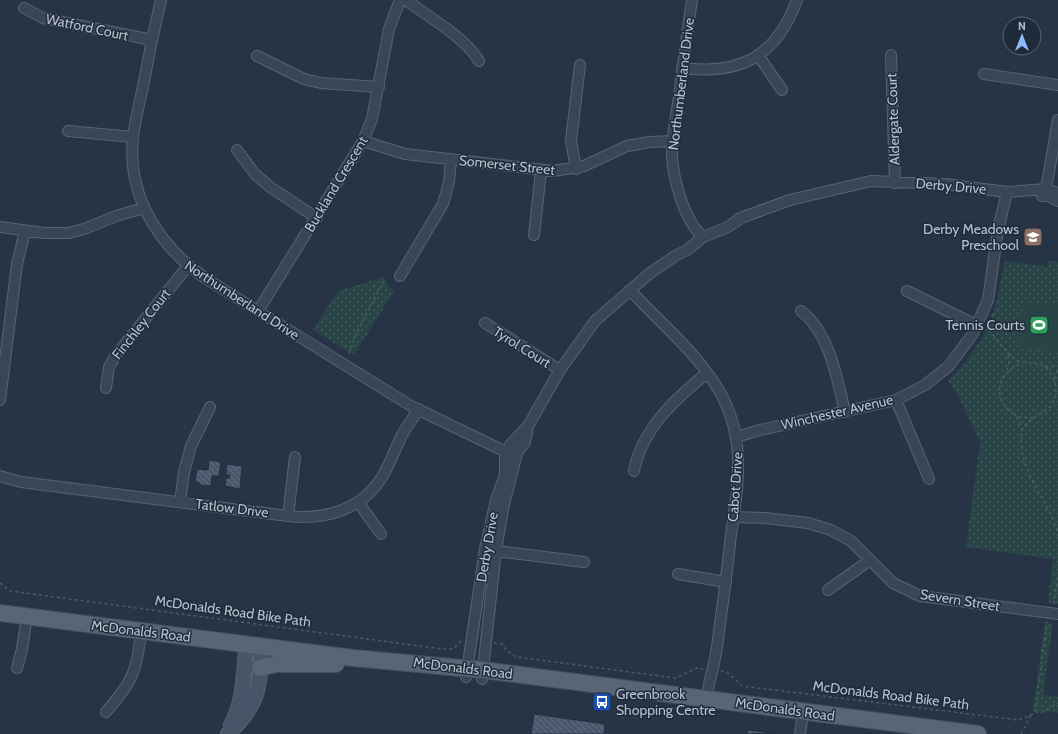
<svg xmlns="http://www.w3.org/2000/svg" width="1058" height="734" font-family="Cabin,sans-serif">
	<defs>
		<pattern id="green-dots" width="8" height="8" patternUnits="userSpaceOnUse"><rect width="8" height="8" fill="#284446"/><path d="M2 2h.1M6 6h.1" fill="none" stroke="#455d60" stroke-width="1.8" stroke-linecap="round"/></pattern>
		<pattern id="building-back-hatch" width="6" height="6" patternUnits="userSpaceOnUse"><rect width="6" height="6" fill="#49586c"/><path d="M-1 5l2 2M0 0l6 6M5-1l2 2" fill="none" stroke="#616e80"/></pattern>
	</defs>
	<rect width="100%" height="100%" fill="#263445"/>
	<path fill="url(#green-dots)" d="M1048,260L1058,262V604L1048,602L1053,559L966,547L980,442L956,392L948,381C986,342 997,314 1004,261L1047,267Z
		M384,277L387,284L394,291L354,355L313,330L338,291Z
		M1045,622L1053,623L1043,695L1058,696V713L1033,710Z"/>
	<path fill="#284446" d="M1023,301L1058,305V351L1017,346Z"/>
	<path fill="url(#building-back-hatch)" stroke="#212d3c" d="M209,460L221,462L219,476H212L211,486L200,485V483L195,482L197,469L208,470Z
		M227,464L242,466L240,489L225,486L226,478H229L230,475H226Z
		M534,714L605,724L604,734H531Z
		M748,730L773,733L747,734Z"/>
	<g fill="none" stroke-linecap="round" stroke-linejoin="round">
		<g stroke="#596472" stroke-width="12">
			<path id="street" d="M161,0C154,29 148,58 143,87C139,104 135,121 133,138C127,196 159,246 205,278L411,406L506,452L517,453
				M406,0C427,16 466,38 479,61
				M692,0C687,32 683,65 679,97C676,116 672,135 672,155C673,179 684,220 703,237
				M24,8L43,18L152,40
				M758,55L782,90
				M891,55L895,183
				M257,56L304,79L321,83L379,87
				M682,68C741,75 776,57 797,0
				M984,74L1058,85
				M68,131L133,137
				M363,141L405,154L553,171L584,166L627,146L649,142L672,141
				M237,150L255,174L270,187L317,218
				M576,169L571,141L580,65
				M1042,196H1048L1058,201
				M1048,196L1046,189L1058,120
				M738,219L790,200L871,181L945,184L1007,192L1046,189L1058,193
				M0,227L44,233H69L84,229L116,216L144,208
				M534,235L541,171
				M400,276L443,204L449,182L451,160
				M630,290C658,321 692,348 715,384C747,433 739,481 731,535C728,562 725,589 721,616C719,630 718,644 715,658C712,676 705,690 708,708
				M907,291L978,326
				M258,311L363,141L372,119L389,29L400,0
				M801,311C830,333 837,379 845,412
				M485,323L560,370
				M106,388L109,367L116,355L188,266
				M0,400L17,264L25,231
				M896,400L929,479
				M736,437L760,430L896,400L925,385L949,366L972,335L988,300L998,230L1007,192
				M634,471C642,429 675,399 707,373
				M0,476L21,482L288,516C324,520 361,511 382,477C390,464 395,449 402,435C407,426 413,418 419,409
				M180,502L184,472L191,446L210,407
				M358,502L381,534
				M288,516L295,457
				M734,517L765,518L808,523L831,530L851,541L893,583L920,596L1058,614
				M489,550L584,562
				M678,574L726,582
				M828,590L870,560
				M17,668L22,649L27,616
				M466,677L485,549L496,500L505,475V457L510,445L528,426L560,370L595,321L650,273L675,256L687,250L703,237L726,228L743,217
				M482,679L496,550L504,504L517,453L525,442L528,427
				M106,712C133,681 137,671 141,631
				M800,734L803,712"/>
		</g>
		<g stroke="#596472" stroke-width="16">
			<path id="secondary" d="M231,725C245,700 243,672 247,644
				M228,734C260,703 259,689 262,646"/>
		</g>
		<g stroke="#444f5e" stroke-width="18">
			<path id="primary" d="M0,613L353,658L483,670L978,734
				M260,668L276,664H336"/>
		</g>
		<path stroke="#466062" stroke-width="1.5" stroke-dasharray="3 3" stroke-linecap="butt" d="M993,314L987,329C999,338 1006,358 1021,362C1031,364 1039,361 1047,369C1053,375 1056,382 1056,391C1055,417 1028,412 1022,431C1020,436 1021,444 1022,449C1025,481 1052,504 1058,536
			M349,354L355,336L383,282L385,280
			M1045,367L1058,366
			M1007,370L1009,364L1008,354
			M1055,379L1058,368
			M1014,414C990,399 998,372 1022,363
			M1022,431L1019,421L1014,414L1020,417L1033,418
			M0,583L10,591L442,649H453L463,639
			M1054,604L1058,575
			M494,643L502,644L506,650L516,657L676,678L697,668L703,669
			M721,671L727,672L742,686L1018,720L1031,715L1035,712H1043L1058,703
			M1035,712L1047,622
			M1021,734L1031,715"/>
		<use href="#street" stroke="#3a4655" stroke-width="10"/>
		<use href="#secondary" stroke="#485568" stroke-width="14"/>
		<use href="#primary" stroke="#586575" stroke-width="16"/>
	</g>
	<defs>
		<g id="school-square" transform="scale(1)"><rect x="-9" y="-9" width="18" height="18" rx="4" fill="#8d6e63" stroke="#1f2b3a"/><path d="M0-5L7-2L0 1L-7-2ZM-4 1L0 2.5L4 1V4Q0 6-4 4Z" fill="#fff"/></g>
		<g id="stadium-square" transform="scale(1)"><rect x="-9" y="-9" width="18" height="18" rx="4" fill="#2e9e5b" stroke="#1f2b3a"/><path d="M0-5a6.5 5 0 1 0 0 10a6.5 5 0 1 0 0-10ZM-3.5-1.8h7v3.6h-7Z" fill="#fff"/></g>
		<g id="bus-square" transform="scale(1)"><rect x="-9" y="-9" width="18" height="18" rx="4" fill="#1a4fb4" stroke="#1f2b3a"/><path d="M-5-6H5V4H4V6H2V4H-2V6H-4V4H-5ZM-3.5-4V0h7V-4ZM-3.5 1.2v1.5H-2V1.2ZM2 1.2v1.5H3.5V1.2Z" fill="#fff"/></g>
	</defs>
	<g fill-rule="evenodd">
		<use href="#school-square" x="1033" y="237"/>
		<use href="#stadium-square" x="1039" y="325"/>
		<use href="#bus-square" x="602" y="702"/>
	</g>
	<g text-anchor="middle" stroke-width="3" stroke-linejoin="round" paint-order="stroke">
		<g font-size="14" fill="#b8c1ce" stroke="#1f2b3a">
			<text transform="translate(87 27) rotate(12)" y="5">Watford Court</text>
			<text transform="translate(681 84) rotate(-83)" y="5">Northumberland Drive</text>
			<text transform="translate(893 119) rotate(-92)" y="5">Aldergate Court</text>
			<text transform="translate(507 165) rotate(6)" y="5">Somerset Street</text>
			<text transform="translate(336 184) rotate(-59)" y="5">Buckland Crescent</text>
			<text transform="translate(951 186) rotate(5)" y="5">Derby Drive</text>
			<text transform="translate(242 300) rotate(33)" y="5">Northumberland Drive</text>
			<text transform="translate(141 324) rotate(-52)" y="5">Finchley Court</text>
			<text transform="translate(522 347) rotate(32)" y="5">Tyrol Court</text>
			<text transform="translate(837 412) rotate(-13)" y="5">Winchester Avenue</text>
			<text transform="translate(735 487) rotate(-86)" y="5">Cabot Drive</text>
			<text transform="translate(232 508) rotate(7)" y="5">Tatlow Drive</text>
			<text transform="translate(487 547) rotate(-80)" y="5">Derby Drive</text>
			<text transform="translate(960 600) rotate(9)" y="5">Severn Street</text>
			<text transform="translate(233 611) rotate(8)" y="5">McDonalds Road Bike Path</text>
			<text transform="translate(141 631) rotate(7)" y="5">McDonalds Road</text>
			<text transform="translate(463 668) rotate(7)" y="5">McDonalds Road</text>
			<text transform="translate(891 695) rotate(7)" y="5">McDonalds Road Bike Path</text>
			<text transform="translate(785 709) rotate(8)" y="5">McDonalds Road</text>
		</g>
		<g font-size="14" fill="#b8c1ce" stroke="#1f2b3a" text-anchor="end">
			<text x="1019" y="234">Derby Meadows<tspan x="1019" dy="16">Preschool</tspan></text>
			<text x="1025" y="330">Tennis Courts</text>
			<text x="616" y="699" text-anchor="start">Greenbrook<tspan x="616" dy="16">Shopping Centre</tspan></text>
		</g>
	</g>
	<g transform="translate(1022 36)"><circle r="19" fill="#1f2b3a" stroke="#5c6775"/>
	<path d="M0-3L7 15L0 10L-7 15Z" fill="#8cbcff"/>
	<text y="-6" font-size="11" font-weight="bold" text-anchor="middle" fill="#b8c1ce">N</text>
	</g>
</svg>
